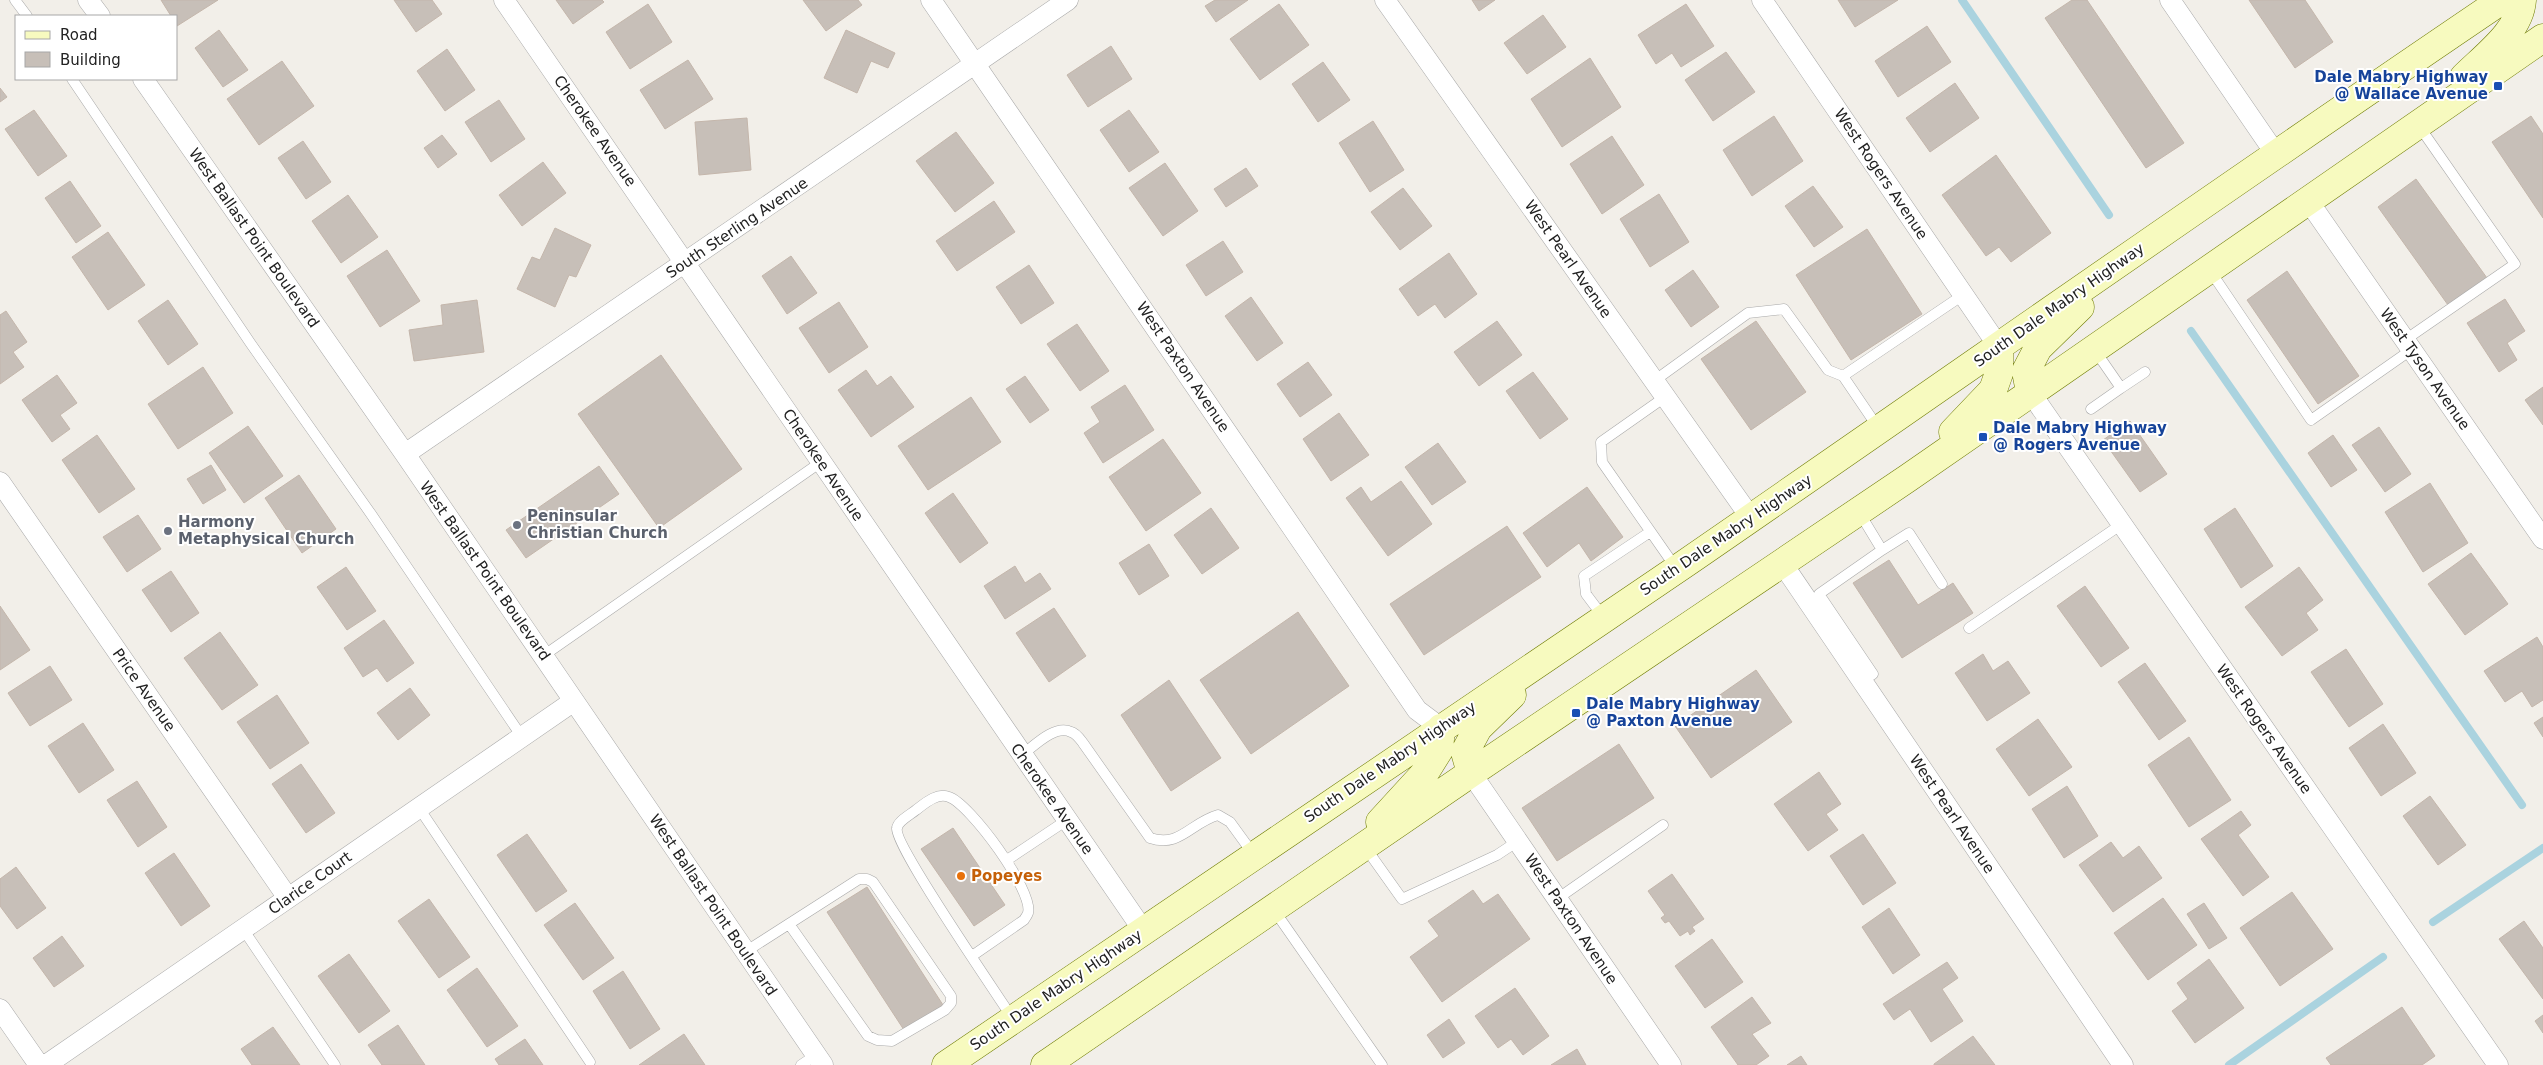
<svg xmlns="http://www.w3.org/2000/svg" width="2543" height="1065" font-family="'DejaVu Sans',sans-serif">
	<rect width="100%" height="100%" fill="#f2efe9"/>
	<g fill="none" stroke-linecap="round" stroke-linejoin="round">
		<path stroke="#aad3df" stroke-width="8" d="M1962,0L2109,215
			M2191,331L2522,805
			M2433,922L2543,848
			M2229,1065L2383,957"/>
	</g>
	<path fill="#c7bfb8" stroke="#c4b6ab" d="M161,0H218L177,26L176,16H171Z
		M394,0H432L442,14L416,32Z
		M556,0H602L604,2L573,24Z
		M803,0H858L862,5L826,31Z
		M1215,0H1248L1216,22L1205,6Z
		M1472,0H1495L1479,11Z
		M1838,0H1898L1855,27Z
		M2072,0H2087L2184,143L2146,168L2045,18Z
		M2249,0H2305L2333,42L2295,68Z
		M648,4L672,42L630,69L606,32Z
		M1279,4L1309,45L1260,80L1230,39Z
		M1686,4L1714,46L1681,67L1672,53L1656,64L1638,35Z
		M1543,15L1566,47L1527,74L1504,43Z
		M1927,26L1951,62L1898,97L1875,61Z
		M219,30L248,70L223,87L195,48Z
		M846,30L895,53L888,68L871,61L857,93L824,78Z
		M1111,46L1132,79L1088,107L1067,75Z
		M447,49L475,90L445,111L417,71Z
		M1726,52L1755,92L1713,121L1685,80Z
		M1590,58L1621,107L1562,147L1531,99Z
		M688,60L713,99L665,129L640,90Z
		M282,61L314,106L259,145L227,99Z
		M1323,62L1350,100L1318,122L1292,84Z
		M1955,83L1979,118L1930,152L1906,118Z
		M0,88L7,97L0,102Z
		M499,100L525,139L491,162L465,122Z
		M34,110L67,156L38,176L5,129Z
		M1129,110L1159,152L1129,172L1100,130Z
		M1774,116L1803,161L1752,196L1723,150Z
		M2531,116L2543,134V218L2492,142Z
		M747,118L751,170L699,175L695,122Z
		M1373,121L1404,170L1370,192L1339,143Z
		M956,132L994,183L955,212L916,161Z
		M442,135L457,154L438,168L424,148Z
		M1612,136L1644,185L1602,214L1570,164Z
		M303,141L331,182L306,199L278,158Z
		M1996,155L2051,233L2011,262L1999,247L1986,256L1942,195Z
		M543,162L566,193L522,226L499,195Z
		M1165,163L1198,211L1163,236L1129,188Z
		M1246,168L1258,186L1226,207L1214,189Z
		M2416,179L2487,278L2448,305L2378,207Z
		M70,181L101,226L76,243L45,198Z
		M1813,186L1843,227L1814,247L1785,206Z
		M1403,188L1432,226L1400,250L1371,212Z
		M1659,194L1689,242L1650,267L1620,219Z
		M348,195L378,237L341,263L312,221Z
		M994,201L1015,232L957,271L936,241Z
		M555,228L591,245L576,277L569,275L555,307L517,289L532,257L540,260Z
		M1867,229L1922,314L1851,360L1796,275Z
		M108,232L145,285L108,310L72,257Z
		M1223,241L1243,272L1206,296L1186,265Z
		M387,250L420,301L380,327L347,276Z
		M1449,253L1477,294L1445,318L1435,304L1418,316L1399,289Z
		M791,256L817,293L787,314L762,276Z
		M1029,265L1054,303L1021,324L996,287Z
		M1693,270L1719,307L1691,327L1665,290Z
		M2287,271L2359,376L2318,404L2247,300Z
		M1251,297L1283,343L1257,361L1225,316Z
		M2505,299L2525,331L2507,343L2517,360L2499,372L2467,323Z
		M168,300L198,344L168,365L138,321Z
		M477,300L484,352L414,361L409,330L443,325L441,305Z
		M839,302L868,347L829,373L799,328Z
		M6,311L27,342L13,352L24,367L0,384V315Z
		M1497,321L1522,355L1479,386L1454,352Z
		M1756,321L1806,392L1751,430L1701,359Z
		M1077,324L1109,371L1080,391L1047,344Z
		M661,355L742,469L659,528L578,414Z
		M1308,362L1332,395L1300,417L1277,384Z
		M203,367L233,413L178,449L148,404Z
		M866,370L877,386L891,376L914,407L871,437L838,390Z
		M1533,372L1568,419L1540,439L1506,391Z
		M57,375L77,403L60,415L70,429L52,442L22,400Z
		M1025,376L1049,410L1030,423L1006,389Z
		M1125,385L1154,430L1103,463L1084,433L1100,422L1091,407Z
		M2543,387V425L2525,400Z
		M971,397L1001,442L928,490L898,446Z
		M1339,413L1369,455L1331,481L1303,439Z
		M2130,421L2167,474L2140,492L2103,440Z
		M248,426L283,476L244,503L209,453Z
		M2379,427L2411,474L2385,492L2352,445Z
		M97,435L135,489L99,513L62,460Z
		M2333,435L2357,470L2331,487L2308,453Z
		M1163,439L1201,493L1146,531L1109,477Z
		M1438,443L1466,482L1432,505L1405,467Z
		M211,465L226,490L203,504L187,479Z
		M599,466L619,494L526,558L506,530Z
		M299,475L336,529L302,553L265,498Z
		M1401,481L1432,524L1388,556L1346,498L1361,487L1371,502Z
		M2430,483L2468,543L2423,572L2385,512Z
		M1587,487L1623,537L1591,561L1579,543L1547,567L1523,533Z
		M953,493L988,543L960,563L925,513Z
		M1211,508L1239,548L1202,574L1174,535Z
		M2235,508L2273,566L2241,588L2204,529Z
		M138,515L161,549L127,572L103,537Z
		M1507,526L1541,577L1424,655L1390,604Z
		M1149,544L1169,576L1139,595L1119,563Z
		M2471,553L2508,604L2465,635L2428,584Z
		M1889,560L1918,605L1953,583L1973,613L1902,658L1853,583Z
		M1015,566L1025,583L1040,573L1051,589L1005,619L984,586Z
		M346,567L376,611L347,630L317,587Z
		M2299,567L2323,600L2306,613L2318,630L2282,656L2245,607Z
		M171,571L199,613L171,632L142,590Z
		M2085,586L2129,648L2101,667L2057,606Z
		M0,606L30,650L0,670Z
		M1054,608L1086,656L1049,682L1016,633Z
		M1298,612L1349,686L1251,754L1200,680Z
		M384,620L414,663L387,682L377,668L363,677L344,648Z
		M220,632L258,685L222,710L184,658Z
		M2537,637L2543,647V700L2532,707L2522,691L2505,702L2484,671Z
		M2346,649L2383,704L2349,727L2311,672Z
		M1983,654L1993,671L2008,661L2030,693L1987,721L1955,673Z
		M2145,663L2186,721L2159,740L2118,682Z
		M50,666L72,700L30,726L8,693Z
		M1756,670L1792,722L1711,778L1675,726Z
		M1169,680L1221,758L1171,791L1121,715Z
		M410,688L430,715L398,740L377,713Z
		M277,695L309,743L270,769L237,722Z
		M2543,717V737L2534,723Z
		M2038,719L2072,767L2029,796L1996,749Z
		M83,723L114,770L79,793L48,746Z
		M2383,724L2416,773L2381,796L2349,748Z
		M2189,737L2231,800L2189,827L2148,765Z
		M1619,744L1654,798L1557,861L1522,808Z
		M301,764L335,813L306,833L272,784Z
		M1819,772L1841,804L1826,814L1838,830L1808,851L1774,804Z
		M137,781L167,827L138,847L107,800Z
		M2067,786L2098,836L2064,858L2032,809Z
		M2430,796L2466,845L2438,865L2403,816Z
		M2241,811L2251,825L2238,835L2269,877L2243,896L2201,839Z
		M953,828L1005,905L974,926L921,849Z
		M527,834L567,891L536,912L497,855Z
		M1863,834L1896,883L1863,905L1830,856Z
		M2111,842L2123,858L2139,846L2162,878L2113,912L2079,865Z
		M174,853L210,906L181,926L145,873Z
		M16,867L46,908L17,929L0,906V879Z
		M1672,874L1704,919L1692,927L1695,931L1690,935L1688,931L1680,936L1669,921L1665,923L1661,918L1665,915L1648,891Z
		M867,887L943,1005L904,1030L827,912Z
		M1473,890L1483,904L1498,894L1530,939L1442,1002L1410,957L1439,936L1428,921Z
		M2292,892L2333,949L2280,986L2240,928Z
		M2163,898L2197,945L2148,980L2114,933Z
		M429,899L470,957L439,978L398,921Z
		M575,903L614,958L583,980L544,925Z
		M2204,903L2227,938L2209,949L2187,914Z
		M1889,908L1920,955L1893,974L1862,927Z
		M2524,921L2543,948V999L2499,939Z
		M62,936L84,966L54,987L33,958Z
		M1712,939L1743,982L1705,1008L1675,966Z
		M349,954L390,1011L359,1033L318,976Z
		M2209,959L2244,1008L2195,1043L2172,1011L2188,999L2177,983Z
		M1947,962L1958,978L1942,989L1963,1021L1931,1042L1910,1009L1894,1020L1883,1004Z
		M477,968L518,1026L487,1047L447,990Z
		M623,971L660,1029L630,1049L593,991Z
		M1515,988L1549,1036L1523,1055L1511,1039L1498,1048L1475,1016Z
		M1752,997L1771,1023L1752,1034L1769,1056L1756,1065H1738L1711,1027Z
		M2402,1007L2435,1056L2422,1065H2331L2326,1058Z
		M2543,1015V1033L2535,1021Z
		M1449,1019L1465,1043L1443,1058L1427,1035Z
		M398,1025L425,1065H382L368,1045Z
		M273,1027L300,1065H252L241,1049Z
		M684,1034L705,1065H639Z
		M1973,1036L1995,1065H1934V1064Z
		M525,1039L543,1065H499L495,1059Z
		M1577,1049L1586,1065H1551Z
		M1801,1056L1807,1065H1787Z"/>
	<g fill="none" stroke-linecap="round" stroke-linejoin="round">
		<g stroke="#a9a9a9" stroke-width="11">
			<path id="lane" d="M15,0L27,16
				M72,79L251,344L371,514L522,737
				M2209,269L2311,420L2411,350
				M2405,340L2515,264L2419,126
				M2094,349L2121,388L2145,372
				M1843,376L1879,429
				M1654,381L1748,313L1784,309L1828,370L1843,376L1963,295
				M1665,397L1601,442L1602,462L1676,568
				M2091,409L2121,388
				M1859,512L1882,550L1909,533L1942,584
				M1604,618L1586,594L1584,576L1650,532
				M1969,628L2122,524
				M543,656L821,462
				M1862,681L1873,674L1819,594L1882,550
				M1022,755C1034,746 1055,724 1071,732C1076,733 1080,739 1083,743L1150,838C1180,848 1190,823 1218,815L1230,822L1254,855
				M419,808L590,1062
				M1365,847L1402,899L1497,855L1518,841
				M1007,860L1067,820
				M1557,899L1663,825
				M1274,910L1382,1065
				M243,929L335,1065
				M745,952L859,879H867L873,882L951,996V1003L945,1010L892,1041L877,1040L868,1036L789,924
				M972,956L1024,920C1025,918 1027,916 1028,913C1034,891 970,804 949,797C937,792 924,804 916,810C910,815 898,821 897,828C893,843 998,996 1013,1019
				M801,1065L816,1055"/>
		</g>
		<g stroke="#a9a9a9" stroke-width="21">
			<path id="street" d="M88,0L100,16
				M504,0L1143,930
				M931,0L1417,710L1441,728
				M1385,0L1751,518
				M1762,0L1999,347
				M2170,0L2275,153
				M143,79L405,454L823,1065
				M2307,199L2543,539
				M2030,392L2498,1065
				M405,454L1068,0
				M0,482L288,898
				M1782,563L2123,1065
				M1471,773L1671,1065
				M0,1009L39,1065
				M46,1065L574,701"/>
		</g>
		<g stroke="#707d05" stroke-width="29">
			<path id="secondary" d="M2464,77C2485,56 2520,31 2522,0
				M2030,392L2026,371L2038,348L2080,307
				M1953,432L1993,390L1999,373V347
				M1471,773L1465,752L1478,728L1512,695
				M1380,822L1424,774L1439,750L1441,728
				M946,1065C1191,897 1438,733 1683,565C1956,377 2227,186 2502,0
				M1045,1065L1471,773L1908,478L2543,38"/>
		</g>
		<use href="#lane" stroke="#fff" stroke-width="10"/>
		<use href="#street" stroke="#fff" stroke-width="20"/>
		<use href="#secondary" stroke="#f7fabf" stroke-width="28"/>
	</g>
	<g fill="#1a4fb4" stroke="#fff" stroke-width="2">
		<rect x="2493" y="81" width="10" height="10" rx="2.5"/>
		<rect x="1978" y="432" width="10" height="10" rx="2.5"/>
		<rect x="1571" y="708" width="10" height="10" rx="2.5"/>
	</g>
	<g fill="#6b7280" stroke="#fff" stroke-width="2">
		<circle cx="517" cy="525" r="5"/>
		<circle cx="168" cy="531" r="5"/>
	</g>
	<circle fill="#e8710a" stroke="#fff" stroke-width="2" cx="961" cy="876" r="5"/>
	<g text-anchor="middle" stroke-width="4" stroke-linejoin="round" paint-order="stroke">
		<g font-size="15" font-weight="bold" fill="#164399" stroke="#fff" text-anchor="start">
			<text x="2488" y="82" text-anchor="end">Dale Mabry Highway<tspan x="2488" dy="17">@ Wallace Avenue</tspan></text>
			<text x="1993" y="433">Dale Mabry Highway<tspan x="1993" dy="17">@ Rogers Avenue</tspan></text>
			<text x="1586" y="709">Dale Mabry Highway<tspan x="1586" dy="17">@ Paxton Avenue</tspan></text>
		</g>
		<g font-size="15" fill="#222" stroke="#fff">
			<text transform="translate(595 131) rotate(55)" y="5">Cherokee Avenue</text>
			<text transform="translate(1881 174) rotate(56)" y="5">West Rogers Avenue</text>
			<text transform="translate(737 228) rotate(-34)" y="5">South Sterling Avenue</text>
			<text transform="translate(254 238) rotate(55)" y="5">West Ballast Point Boulevard</text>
			<text transform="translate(1568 259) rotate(55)" y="5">West Pearl Avenue</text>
			<text transform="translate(2059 305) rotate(-35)" y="5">South Dale Mabry Highway</text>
			<text transform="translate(1183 367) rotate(56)" y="5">West Paxton Avenue</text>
			<text transform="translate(2425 369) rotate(55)" y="5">West Tyson Avenue</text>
			<text transform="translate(823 465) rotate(56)" y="5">Cherokee Avenue</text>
			<text transform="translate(1726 535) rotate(-34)" y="5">South Dale Mabry Highway</text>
			<text transform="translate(485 571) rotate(55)" y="5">West Ballast Point Boulevard</text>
			<text transform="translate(144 690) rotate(55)" y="5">Price Avenue</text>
			<text transform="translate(2264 729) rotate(55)" y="5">West Rogers Avenue</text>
			<text transform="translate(1390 762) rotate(-34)" y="5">South Dale Mabry Highway</text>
			<text transform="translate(1052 799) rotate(55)" y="5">Cherokee Avenue</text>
			<text transform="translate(1952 814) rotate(56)" y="5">West Pearl Avenue</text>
			<text transform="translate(310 883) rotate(-35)" y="5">Clarice Court</text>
			<text transform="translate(713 905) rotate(56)" y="5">West Ballast Point Boulevard</text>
			<text transform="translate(1571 919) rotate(56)" y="5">West Paxton Avenue</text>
			<text transform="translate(1056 990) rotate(-34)" y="5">South Dale Mabry Highway</text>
		</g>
		<g font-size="15" font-weight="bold" fill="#5b616d" stroke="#fff" text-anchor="start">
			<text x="527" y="521">Peninsular<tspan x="527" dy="17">Christian Church</tspan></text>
			<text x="178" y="527">Harmony<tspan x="178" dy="17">Metaphysical Church</tspan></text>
		</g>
		<g font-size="15" font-weight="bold" fill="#c56008" stroke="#fff" text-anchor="start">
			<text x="971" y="881">Popeyes</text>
		</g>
	</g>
	<rect x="15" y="15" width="162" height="65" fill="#ffffff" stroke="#a7a7a7"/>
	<rect x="25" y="31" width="25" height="8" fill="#f7fabf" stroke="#a7a7a7"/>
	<text x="60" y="40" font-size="15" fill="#222222">Road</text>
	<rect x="25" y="52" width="25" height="15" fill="#c7bfb8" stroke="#a7a7a7"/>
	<text x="60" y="65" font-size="15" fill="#222222">Building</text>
</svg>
